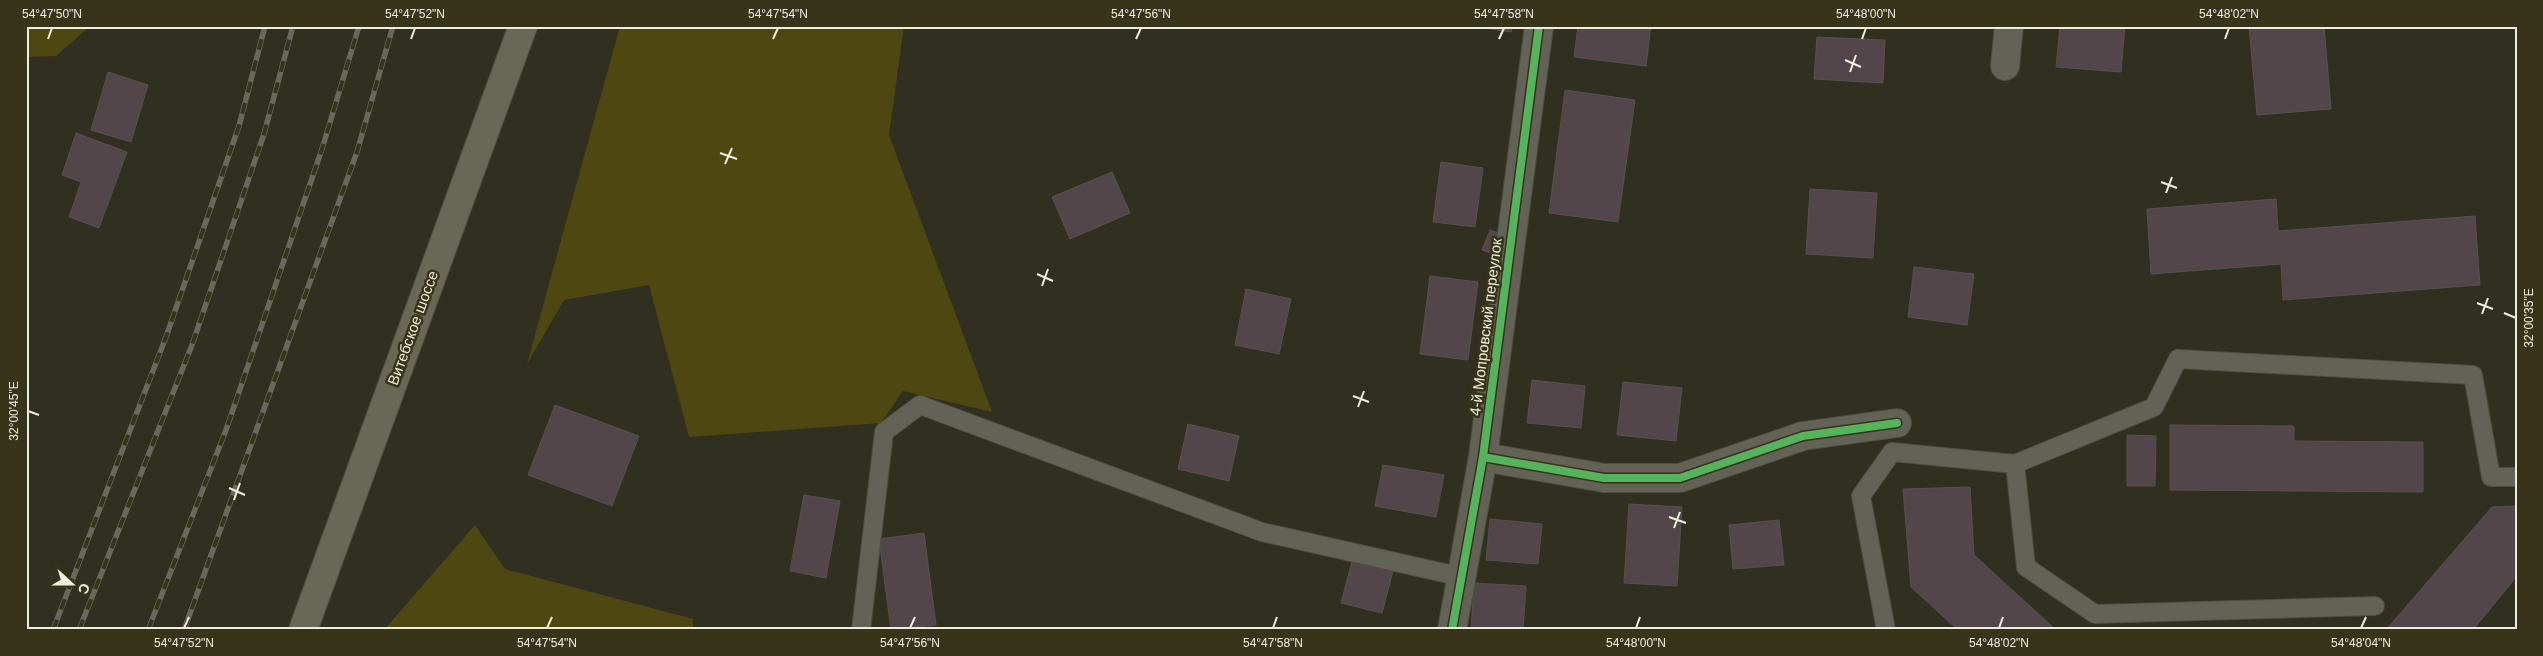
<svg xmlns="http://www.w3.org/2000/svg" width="2543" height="656" font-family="Arial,sans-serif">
	<rect width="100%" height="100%" fill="#312f20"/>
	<path fill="#4e4711" d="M26,26H90L56,56L26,57Z
		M620,26H904L889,135L992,412L903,391L881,423L689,437L649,285L564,300L527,364Z
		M475,525L505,569L693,619V630H384Z"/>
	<path fill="#52464b" stroke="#56514e" d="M1470,26H1512L1511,32Z
		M1578,26H1651L1646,66L1574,57Z
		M2060,26H2125L2121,72L2056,67Z
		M2249,26H2324L2331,109L2257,115Z
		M1817,37L1885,40L1883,83L1814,79Z
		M108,72L148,85L131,142L91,130Z
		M1565,90L1635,100L1618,222L1549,213Z
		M76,133L127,152L99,228L69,217L81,182L62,175Z
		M1441,162L1483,168L1475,227L1433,222Z
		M1112,172L1130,213L1070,239L1052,197Z
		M1810,189L1877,193L1873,258L1806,254Z
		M2276,199L2278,231L2475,216L2480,285L2283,300L2281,264L2151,274L2147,209Z
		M1490,230L1511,238L1503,258L1482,250Z
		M1914,267L1974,274L1967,325L1908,317Z
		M1430,276L1478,282L1468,360L1420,354Z
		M1246,289L1291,299L1279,354L1235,345Z
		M1532,380L1585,386L1581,428L1527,423Z
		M1623,382L1682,388L1676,441L1617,435Z
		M555,405L639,436L612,506L528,475Z
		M1188,424L1239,436L1229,481L1178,469Z
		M2170,425L2294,426V441L2423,442V492L2170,490Z
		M2127,435L2156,436L2155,486H2127Z
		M1383,465L1444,475L1436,517L1375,506Z
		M1970,487L1974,555L2056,630H1958L1911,587L1903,489Z
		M804,495L840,501L826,578L790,571Z
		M1629,504L1682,507L1677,586L1624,583Z
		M2517,506V576L2473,630H2386L2492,507Z
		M1490,519L1542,524L1538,564L1486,560Z
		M1779,520L1784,565L1733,569L1729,525Z
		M924,533L936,625L891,630L879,539Z
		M1352,561L1393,571L1382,613L1341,603Z
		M1474,583L1526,586L1523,630H1471Z"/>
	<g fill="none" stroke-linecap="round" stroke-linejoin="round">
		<g stroke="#4f4d41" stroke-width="20">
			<path id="service" d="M2015,464L2154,407L2178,359L2473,375L2491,477H2517
				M861,630L884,432L920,405L1262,532L1462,577
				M1886,630L1861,496L1892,452L2015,464L2026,567L2095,614L2375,606"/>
		</g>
		<g stroke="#4f4d41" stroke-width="30">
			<path id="minor" d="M2005,66L2009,26
				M1483,457L1604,478H1680L1803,436L1897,423
				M1452,630L1483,457L1539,26"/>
		</g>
		<g stroke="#4f4d41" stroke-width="30">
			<path id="primary" d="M303,630L523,26"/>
		</g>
		<use href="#service" stroke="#636257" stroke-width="18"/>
		<use href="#minor" stroke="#636257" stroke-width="28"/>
		<use href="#primary" stroke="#696756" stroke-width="28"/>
		<g stroke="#69685d" stroke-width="5.5">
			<path id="rail" d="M53,630L166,337L239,126L265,26
				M79,630L192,345L264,134L293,26
				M148,630L226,430L322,149L359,26
				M184,630L357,152L393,26"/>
		</g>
		<use href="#rail" stroke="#37341a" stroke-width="4" stroke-dasharray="11" stroke-linecap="butt"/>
		<g stroke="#37341a" stroke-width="11">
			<path id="cycleway" d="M1483,457L1604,478H1680L1803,436L1897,423
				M1452,630L1483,457L1539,26"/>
		</g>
		<use href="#cycleway" stroke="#56b35d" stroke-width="8"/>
	</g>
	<path fill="none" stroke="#efeede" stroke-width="2" d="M48,39L52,28M411,39L415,28M773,39L778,28M1136,39L1141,28M1499,39L1504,28M1862,39L1866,28M2225,39L2229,28M1845,60L1861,67M1850,72L1856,55M720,153L737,159M725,164L732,148M2161,182L2177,188M2166,193L2172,177M1037,274L1053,281M1042,286L1048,269M2477,303L2493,309M2504,313L2516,318M2482,314L2488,298M1353,396L1369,402M1358,407L1364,391M28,411L39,415M229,488L245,495M234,500L240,483M1669,517L1686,523M1674,528L1680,512M184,628L189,617M547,628L552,617M910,628L915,617M1273,628L1277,617M1636,628L1640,617M1999,628L2003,617M2361,628L2366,617"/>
	<g text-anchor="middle" stroke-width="5" stroke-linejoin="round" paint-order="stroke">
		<g font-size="15" fill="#efeede" stroke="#37341a">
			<text transform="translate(1486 327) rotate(-83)" y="5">4-й Мопровский переулок</text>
			<text transform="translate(413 328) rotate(-70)" y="5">Витебское шоссе</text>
		</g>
	</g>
	<rect width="2543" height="656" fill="none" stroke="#37341a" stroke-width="55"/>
	<g transform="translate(72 584) rotate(111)" stroke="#37341a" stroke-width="4" paint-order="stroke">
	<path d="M0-4L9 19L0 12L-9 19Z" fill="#efeede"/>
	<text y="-8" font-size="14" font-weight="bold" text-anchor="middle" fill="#efeede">С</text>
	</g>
	<rect x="28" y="28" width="2488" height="600" fill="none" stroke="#efeede" stroke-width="2"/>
	<g font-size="12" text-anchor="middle" fill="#efeede">
		<text x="52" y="18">54°47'50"N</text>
		<text x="415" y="18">54°47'52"N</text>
		<text x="778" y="18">54°47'54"N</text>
		<text x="1141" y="18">54°47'56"N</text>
		<text x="1504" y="18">54°47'58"N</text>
		<text x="1866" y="18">54°48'00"N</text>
		<text x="2229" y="18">54°48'02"N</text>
		<text transform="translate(2529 318) rotate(-90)" y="4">32°00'35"E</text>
		<text transform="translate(14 411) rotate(-90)" y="4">32°00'45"E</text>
		<text x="184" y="647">54°47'52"N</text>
		<text x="547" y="647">54°47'54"N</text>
		<text x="910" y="647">54°47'56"N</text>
		<text x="1273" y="647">54°47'58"N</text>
		<text x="1636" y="647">54°48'00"N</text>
		<text x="1999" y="647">54°48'02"N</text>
		<text x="2361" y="647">54°48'04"N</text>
	</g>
</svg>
